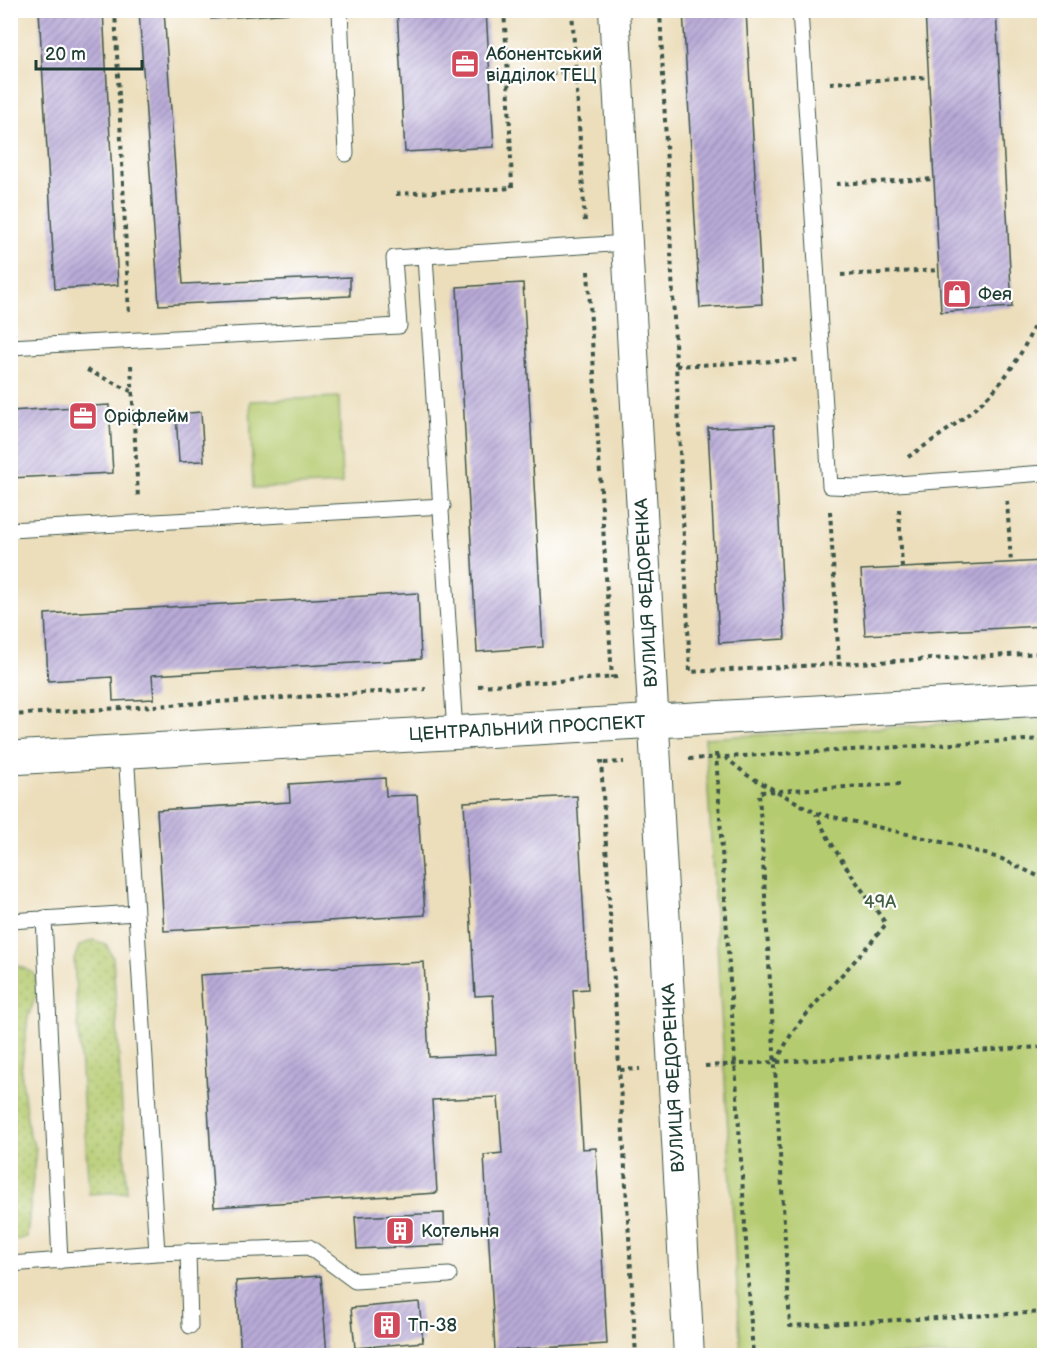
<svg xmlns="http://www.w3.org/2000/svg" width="1055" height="1366" font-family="'Balsamiq Sans',sans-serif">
	<defs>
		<pattern id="grass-dots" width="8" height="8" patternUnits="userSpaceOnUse" patternTransform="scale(1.5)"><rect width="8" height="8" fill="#b5cb6f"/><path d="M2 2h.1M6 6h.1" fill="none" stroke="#93a65c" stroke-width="1.8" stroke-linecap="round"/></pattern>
		<pattern id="building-hatch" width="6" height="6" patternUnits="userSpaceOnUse" patternTransform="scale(1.5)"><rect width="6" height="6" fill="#b9abd8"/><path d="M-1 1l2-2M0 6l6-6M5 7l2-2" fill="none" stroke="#968cb0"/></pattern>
	</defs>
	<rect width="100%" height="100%" fill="#fff"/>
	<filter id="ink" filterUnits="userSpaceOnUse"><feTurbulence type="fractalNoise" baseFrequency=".0167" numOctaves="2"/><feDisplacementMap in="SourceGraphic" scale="12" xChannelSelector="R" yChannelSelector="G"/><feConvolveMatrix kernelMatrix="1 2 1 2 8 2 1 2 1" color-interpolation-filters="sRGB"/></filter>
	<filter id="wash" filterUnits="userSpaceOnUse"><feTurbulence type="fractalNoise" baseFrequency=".008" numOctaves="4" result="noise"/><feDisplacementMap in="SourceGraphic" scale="24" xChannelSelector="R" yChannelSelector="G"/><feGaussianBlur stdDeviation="1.35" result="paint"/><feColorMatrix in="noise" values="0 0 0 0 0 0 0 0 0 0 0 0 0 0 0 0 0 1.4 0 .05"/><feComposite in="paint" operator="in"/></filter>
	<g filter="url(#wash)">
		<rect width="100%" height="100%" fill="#ecdebb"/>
		<path fill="url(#grass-dots)" stroke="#6a8452" stroke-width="1.5" d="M93,940L106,944L113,958L127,1192L89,1194L74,960L79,946Z
			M19,966L34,973L39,988L28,1017L21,1071L29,1134L36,1148L27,1237L11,1242L10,968Z"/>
		<path fill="#b5cb6f" stroke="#6a8452" stroke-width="1.5" d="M339,397L342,484L253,488L250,401Z
			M1044,718V1355H741L705,738Z"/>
		<g id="blocks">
			<path fill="url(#building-hatch)" d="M39,10H103L118,285L55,289Z
				M139,10H164L183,284L350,277V296L159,305Z
				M211,10H291V13L211,19Z
				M397,10H486L494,147L405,152Z
				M683,10H746L762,304L700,308Z
				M925,10H996L1012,307L941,312Z
				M523,283L543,647L477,652L457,287Z
				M109,405L113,473L10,478V411Z
				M201,412L204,461L179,462L176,414Z
				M774,425L785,639L719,643L708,428Z
				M1044,561V626L865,635L861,570Z
				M418,593L421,659L152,675L154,699L113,701L112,677L48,681L45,614Z
				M385,778L386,796L417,795L425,915L164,931L157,810L290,802L289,784Z
				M577,796L588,989L573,990L582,1149L596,1148L607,1344L495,1351L484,1155L502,1153L498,1097L432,1100L437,1193L214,1207L200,975L424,962L429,1057L496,1054L493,995L475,996L464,802Z
				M444,1213L445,1245L357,1249L355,1217Z
				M321,1276L327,1356H241L236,1281Z
				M419,1302L423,1342L355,1348L351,1308Z"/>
		</g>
	</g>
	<g filter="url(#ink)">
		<use href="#blocks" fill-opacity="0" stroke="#3e5548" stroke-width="1.5"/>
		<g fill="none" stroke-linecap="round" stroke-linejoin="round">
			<g stroke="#3e5548" stroke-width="17">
				<path id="lane" d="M340,10L346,154
					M800,10L830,486L857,487L1044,473
					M425,256L455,733
					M10,347L399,326L394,258L627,243
					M10,530L443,506
					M126,751L157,1253L309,1247L355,1281L449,1275
					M44,918L60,1261
					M10,921L136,913
					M188,1251L190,1326
					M10,1264L157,1253"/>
			</g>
			<g stroke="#3e5548" stroke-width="32">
				<path id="street" d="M614,10L689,1356"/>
			</g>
			<g stroke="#3e5548" stroke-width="35">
				<path id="secondary" d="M10,758L1044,699"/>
			</g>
			<path stroke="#3e5548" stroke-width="4" stroke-dasharray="4.5 4.5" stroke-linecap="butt" d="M115,10L129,315
				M504,10L508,75L576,72
				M572,10L585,222
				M660,10L690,672L1044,653
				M830,83L928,77
				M836,184L934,179
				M1044,193L1041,260L1044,295
				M396,194L512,188L508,75
				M588,271L612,678
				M841,275L939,270
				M131,365L138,498
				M676,366L798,360
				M87,370L133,392
				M908,457C942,434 983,408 1007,374C1024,352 1034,327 1044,300
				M1007,501L1011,563
				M899,509L902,568
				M830,511L839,664
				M478,686L618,677
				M10,715L426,689
				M716,753L753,1356
				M725,757L747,775L816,813L955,845L1002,859L1044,879
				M689,759L1044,739
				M601,760L636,1356
				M604,763L624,762
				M900,784L759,792L790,1326L1044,1312
				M776,1062C783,1050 789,1036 797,1026C825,990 858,960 886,924C861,888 834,853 816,814
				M705,1066L1044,1047
				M620,1070L640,1069"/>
			<use href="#lane" stroke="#fff" stroke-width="15"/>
			<use href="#street" stroke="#fff" stroke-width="30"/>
			<use href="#secondary" stroke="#fff" stroke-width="33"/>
		</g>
	</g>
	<defs>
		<g id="office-square" transform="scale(1.5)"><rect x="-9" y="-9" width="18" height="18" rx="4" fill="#d1495b" stroke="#fff"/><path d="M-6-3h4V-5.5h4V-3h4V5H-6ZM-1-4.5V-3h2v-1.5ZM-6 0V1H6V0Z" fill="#fff"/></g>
		<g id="shop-square" transform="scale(1.5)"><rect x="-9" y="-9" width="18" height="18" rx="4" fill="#d1495b" stroke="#fff"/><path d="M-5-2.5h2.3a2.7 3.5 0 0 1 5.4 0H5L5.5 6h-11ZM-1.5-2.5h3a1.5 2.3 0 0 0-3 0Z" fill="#fff"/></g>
		<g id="building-square" transform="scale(1.5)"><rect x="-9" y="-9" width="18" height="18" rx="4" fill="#d1495b" stroke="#fff"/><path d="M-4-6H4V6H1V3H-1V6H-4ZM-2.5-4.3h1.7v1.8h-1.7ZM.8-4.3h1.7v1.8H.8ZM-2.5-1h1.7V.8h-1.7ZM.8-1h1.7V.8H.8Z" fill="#fff"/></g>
	</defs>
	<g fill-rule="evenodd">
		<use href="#office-square" x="465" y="64"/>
		<use href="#shop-square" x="957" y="294"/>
		<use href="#office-square" x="83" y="416"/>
		<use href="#building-square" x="400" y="1231"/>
		<use href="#building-square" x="387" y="1325"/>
	</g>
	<g text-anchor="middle" stroke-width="4.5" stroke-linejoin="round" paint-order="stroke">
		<g font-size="18" fill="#1f3d34" stroke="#fff" text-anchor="start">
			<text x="486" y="60">Абонентський<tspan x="486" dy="21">відділок ТЕЦ</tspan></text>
			<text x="978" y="300">Фея</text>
			<text x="104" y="422">Оріфлейм</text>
			<text x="421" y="1237">Котельня</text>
			<text x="408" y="1331">Тп-38</text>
		</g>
		<g font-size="18" fill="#1f3d34" stroke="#fff">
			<text transform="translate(646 593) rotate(-93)" y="6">ВУЛИЦЯ ФЕДОРЕНКА</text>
			<text transform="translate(527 728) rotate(-3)" y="6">ЦЕНТРАЛЬНИЙ ПРОСПЕКТ</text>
			<text transform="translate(673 1078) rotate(-93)" y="6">ВУЛИЦЯ ФЕДОРЕНКА</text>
		</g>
		<g font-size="18" fill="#446043" stroke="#fff">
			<text x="880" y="908">49А</text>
		</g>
	</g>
	<rect width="1055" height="1366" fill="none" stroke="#fff" stroke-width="36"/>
	<path d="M36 60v9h106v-9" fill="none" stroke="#1f3d34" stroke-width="3"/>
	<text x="45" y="60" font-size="18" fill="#1f3d34" stroke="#ffffff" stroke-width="4.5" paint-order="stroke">20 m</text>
</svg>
